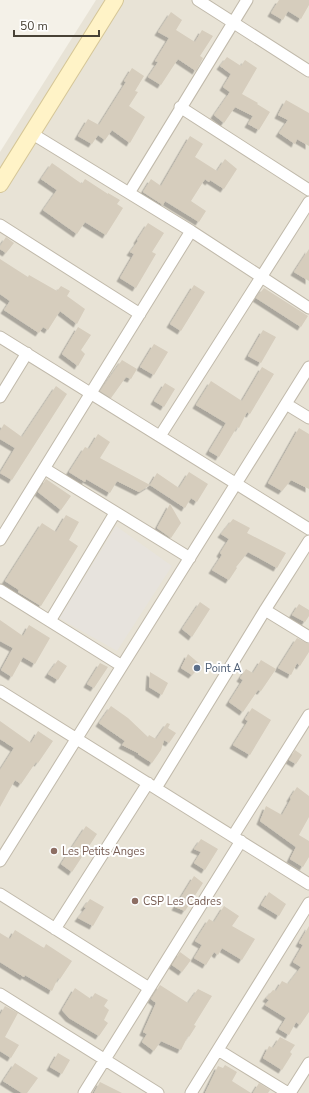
<svg xmlns="http://www.w3.org/2000/svg" width="309" height="1093" font-family="'Nunito Sans',sans-serif">
	<defs>
		<filter id="shadow"><feDropShadow dx="-3.5" dy="3.5" stdDeviation="0" flood-color="#0004"/></filter>
	</defs>
	<rect width="100%" height="100%" fill="#f4f1e8"/>
	<path fill="#e8e3d6" d="M96,0H309V1093H0V152Z"/>
	<path fill="#e7e3dd" d="M116,526L172,566L117,651L59,618Z"/>
	<path fill="#d6cdbd" filter="url(#shadow)" d="M279,0H309V5L301,19L288,11L283,20L271,13Z
		M171,12L182,20L176,30L195,42L202,30L213,36L200,56L203,58L196,71L178,59L161,85L148,77L158,62L155,61L169,38L158,32Z
		M227,57L241,66L245,60L257,68L242,94L258,103L257,104L270,112L259,130L248,124L253,116L235,107L224,123L214,115L230,92L223,87L231,74L220,66Z
		M132,68L144,76L135,91L138,92L129,106L145,117L130,143L112,130L105,140L98,135L92,144L78,136L88,119L99,125L126,82L124,81Z
		M286,100L309,113V146L297,139L295,144L279,133L288,120L278,115Z
		M190,136L203,144L195,157L217,171L225,159L237,169L224,189L210,180L209,182L205,179L191,201L206,211L199,222L165,201L163,205L143,192L151,179L161,186Z
		M52,163L82,184L85,179L108,194V193L120,200L117,204L123,208L106,235L85,222L77,234L43,210L57,190L41,179Z
		M148,223L164,233L152,252L156,254L136,288L120,278L134,254L130,252L138,241L137,240Z
		M6,237L14,243L6,253L0,249V246Z
		M309,249V281L294,272Z
		M0,259L28,277L29,275L57,291L61,286L70,291L67,296L85,309L77,324L60,311L48,330L43,327L39,333L4,310L10,301L0,294Z
		M194,285L205,292L181,331L170,324Z
		M264,288L308,316L301,327L256,298Z
		M78,327L91,335L81,350L85,354L78,366L62,354Z
		M263,330L276,337L261,363L248,356Z
		M154,344L168,352L154,375L140,367Z
		M122,360L137,369L131,379L126,377L111,398L100,391Z
		M262,367L274,374L250,414L247,412L239,428L237,427L219,457L209,451L226,423L196,405L211,381L242,401Z
		M165,383L175,389L164,407L154,401Z
		M56,386L67,394L12,480L0,473L15,448L0,439V431L4,424L22,437Z
		M299,428L309,434V489L291,480L282,491L268,483Z
		M98,434L110,442L100,458L150,485L139,492L117,481L110,493L86,479L85,482L69,472L85,447L89,449Z
		M189,472L208,484L197,502L191,498L185,508L150,485L157,473L179,488Z
		M46,479L71,496L61,510L38,492Z
		M170,504L181,523L171,538L157,528Z
		M66,515L79,522L69,540L78,546L41,606L18,592L19,590L5,581L42,523L56,532Z
		M233,519L250,528L247,533L286,553L277,568L248,552L236,567L237,568L229,580L212,570L222,555L220,553L229,539L221,534Z
		M200,602L210,609L192,637L182,629Z
		M299,604L309,610V616L305,622L292,615Z
		M0,620L23,636L29,625L50,638L35,664L23,657L12,677L1,670L13,648L0,641Z
		M297,638L309,644V652L300,666L297,663L291,675L278,668Z
		M188,654L201,665L192,675L181,668Z
		M58,660L67,666L58,680L48,674Z
		M261,660L276,669L261,691L258,690L243,712L229,702L243,680L240,678L246,669L253,673Z
		M100,663L108,667L94,688L87,684Z
		M150,672L168,683L162,695L149,687Z
		M111,706L128,718L148,737L149,735L156,739L167,723L170,724L168,728L176,733L169,743L164,740L161,750L152,763L138,754V753L122,745L125,741L99,723Z
		M252,708L271,720L250,755L233,745L248,721L245,719Z
		M0,721L31,743L38,731L53,741L38,763L36,762L21,784L15,780L0,807V770L14,748L0,739Z
		M295,750L302,755L296,764L289,760Z
		M297,787L309,796V817L299,835L309,841V857L303,867L290,859L296,847L260,821L266,806L282,815L291,799L290,798Z
		M86,826L97,834L72,872L61,864Z
		M201,839L218,849L205,870L194,863L201,852L194,849Z
		M194,876L203,883L185,911L175,907Z
		M269,892L286,904L279,916L261,905Z
		M90,899L104,907L93,926L78,918L86,908L84,907Z
		M224,906L239,916L232,926L255,939L242,960L222,948L218,955L214,952L206,965L194,958L202,945L195,941L209,919L214,922Z
		M309,926V1012L300,1025L296,1022L289,1035L279,1029L286,1018L265,1005L269,1000L266,998L273,990L276,991L282,981L288,984L301,967L293,962L303,945L299,943Z
		M15,930L44,948L46,944L72,961L60,979L58,978L52,991L25,975L24,977L0,962V933L10,939Z
		M180,952L191,960L182,972L172,965Z
		M160,985L188,1003L198,989L212,996L194,1025L196,1026L189,1037L188,1036L181,1050L161,1041L154,1051L142,1042L147,1034L143,1032L156,1003L151,999Z
		M75,988L91,999L95,993L108,1000L104,1006L109,1010L104,1020L108,1023L99,1036L69,1018L62,1010Z
		M5,1006L18,1013L5,1037L19,1045L11,1058L0,1051V1015Z
		M280,1037L295,1045L290,1052L292,1054L282,1070L263,1058L269,1046L273,1048Z
		M58,1053L70,1060L62,1074L50,1067Z
		M15,1063L38,1078L27,1093H22L3,1081Z
		M225,1065L237,1072L232,1081L251,1093H205L218,1066L223,1068Z
		M100,1082L122,1093H94Z
		M259,1083L270,1090L268,1093H253Z"/>
	<g fill="none" stroke-linecap="round" stroke-linejoin="round">
		<g stroke="#c0b9aa" stroke-width="13">
			<path id="street" d="M198,0L309,71
				M180,107L309,190
				M31,133L191,231L309,308
				M129,193L247,0
				M0,225L140,314
				M0,337L309,529
				M0,397L27,353
				M286,404L309,418
				M160,436L309,202
				M45,469L190,558
				M0,540L191,231
				M0,590L122,666
				M265,610L309,637
				M50,621L115,513
				M0,691L309,884
				M156,788L265,610L309,541
				M233,836L309,715
				M0,861L309,367
				M0,894L149,988
				M55,929L148,783
				M0,994L158,1093
				M218,1050L288,1093
				M84,1093L241,841
				M191,1093L309,903
				M290,1093L309,1063"/>
		</g>
		<g stroke="#d5c697" stroke-width="18">
			<path id="secondary" d="M0,184L115,0"/>
		</g>
		<use href="#street" stroke="#fff" stroke-width="11"/>
		<use href="#secondary" stroke="#fff3c7" stroke-width="16"/>
	</g>
	<circle fill="#5c6f8a" stroke="#fff" stroke-width="1.5" cx="197" cy="668" r="4"/>
	<g fill="#8d6e63" stroke="#fff" stroke-width="1.5">
		<circle cx="54" cy="851" r="4"/>
		<circle cx="135" cy="901" r="4"/>
	</g>
	<g text-anchor="middle" stroke-width="4" stroke-linejoin="round" paint-order="stroke">
		<g font-size="11" fill="#4e5e75" stroke="#fff" text-anchor="start">
			<text x="205" y="672">Point A</text>
		</g>
		<g font-size="11" fill="#785e54" stroke="#fff" text-anchor="start">
			<text x="62" y="855">Les Petits Anges</text>
			<text x="143" y="905">CSP Les Cadres</text>
		</g>
	</g>
	<path d="M14 30v6h85v-6" fill="none" stroke="#484236" stroke-width="2"/>
	<text x="20" y="30" font-size="12" fill="#484236" stroke="#ffffff" stroke-width="3" paint-order="stroke">50 m</text>
</svg>
